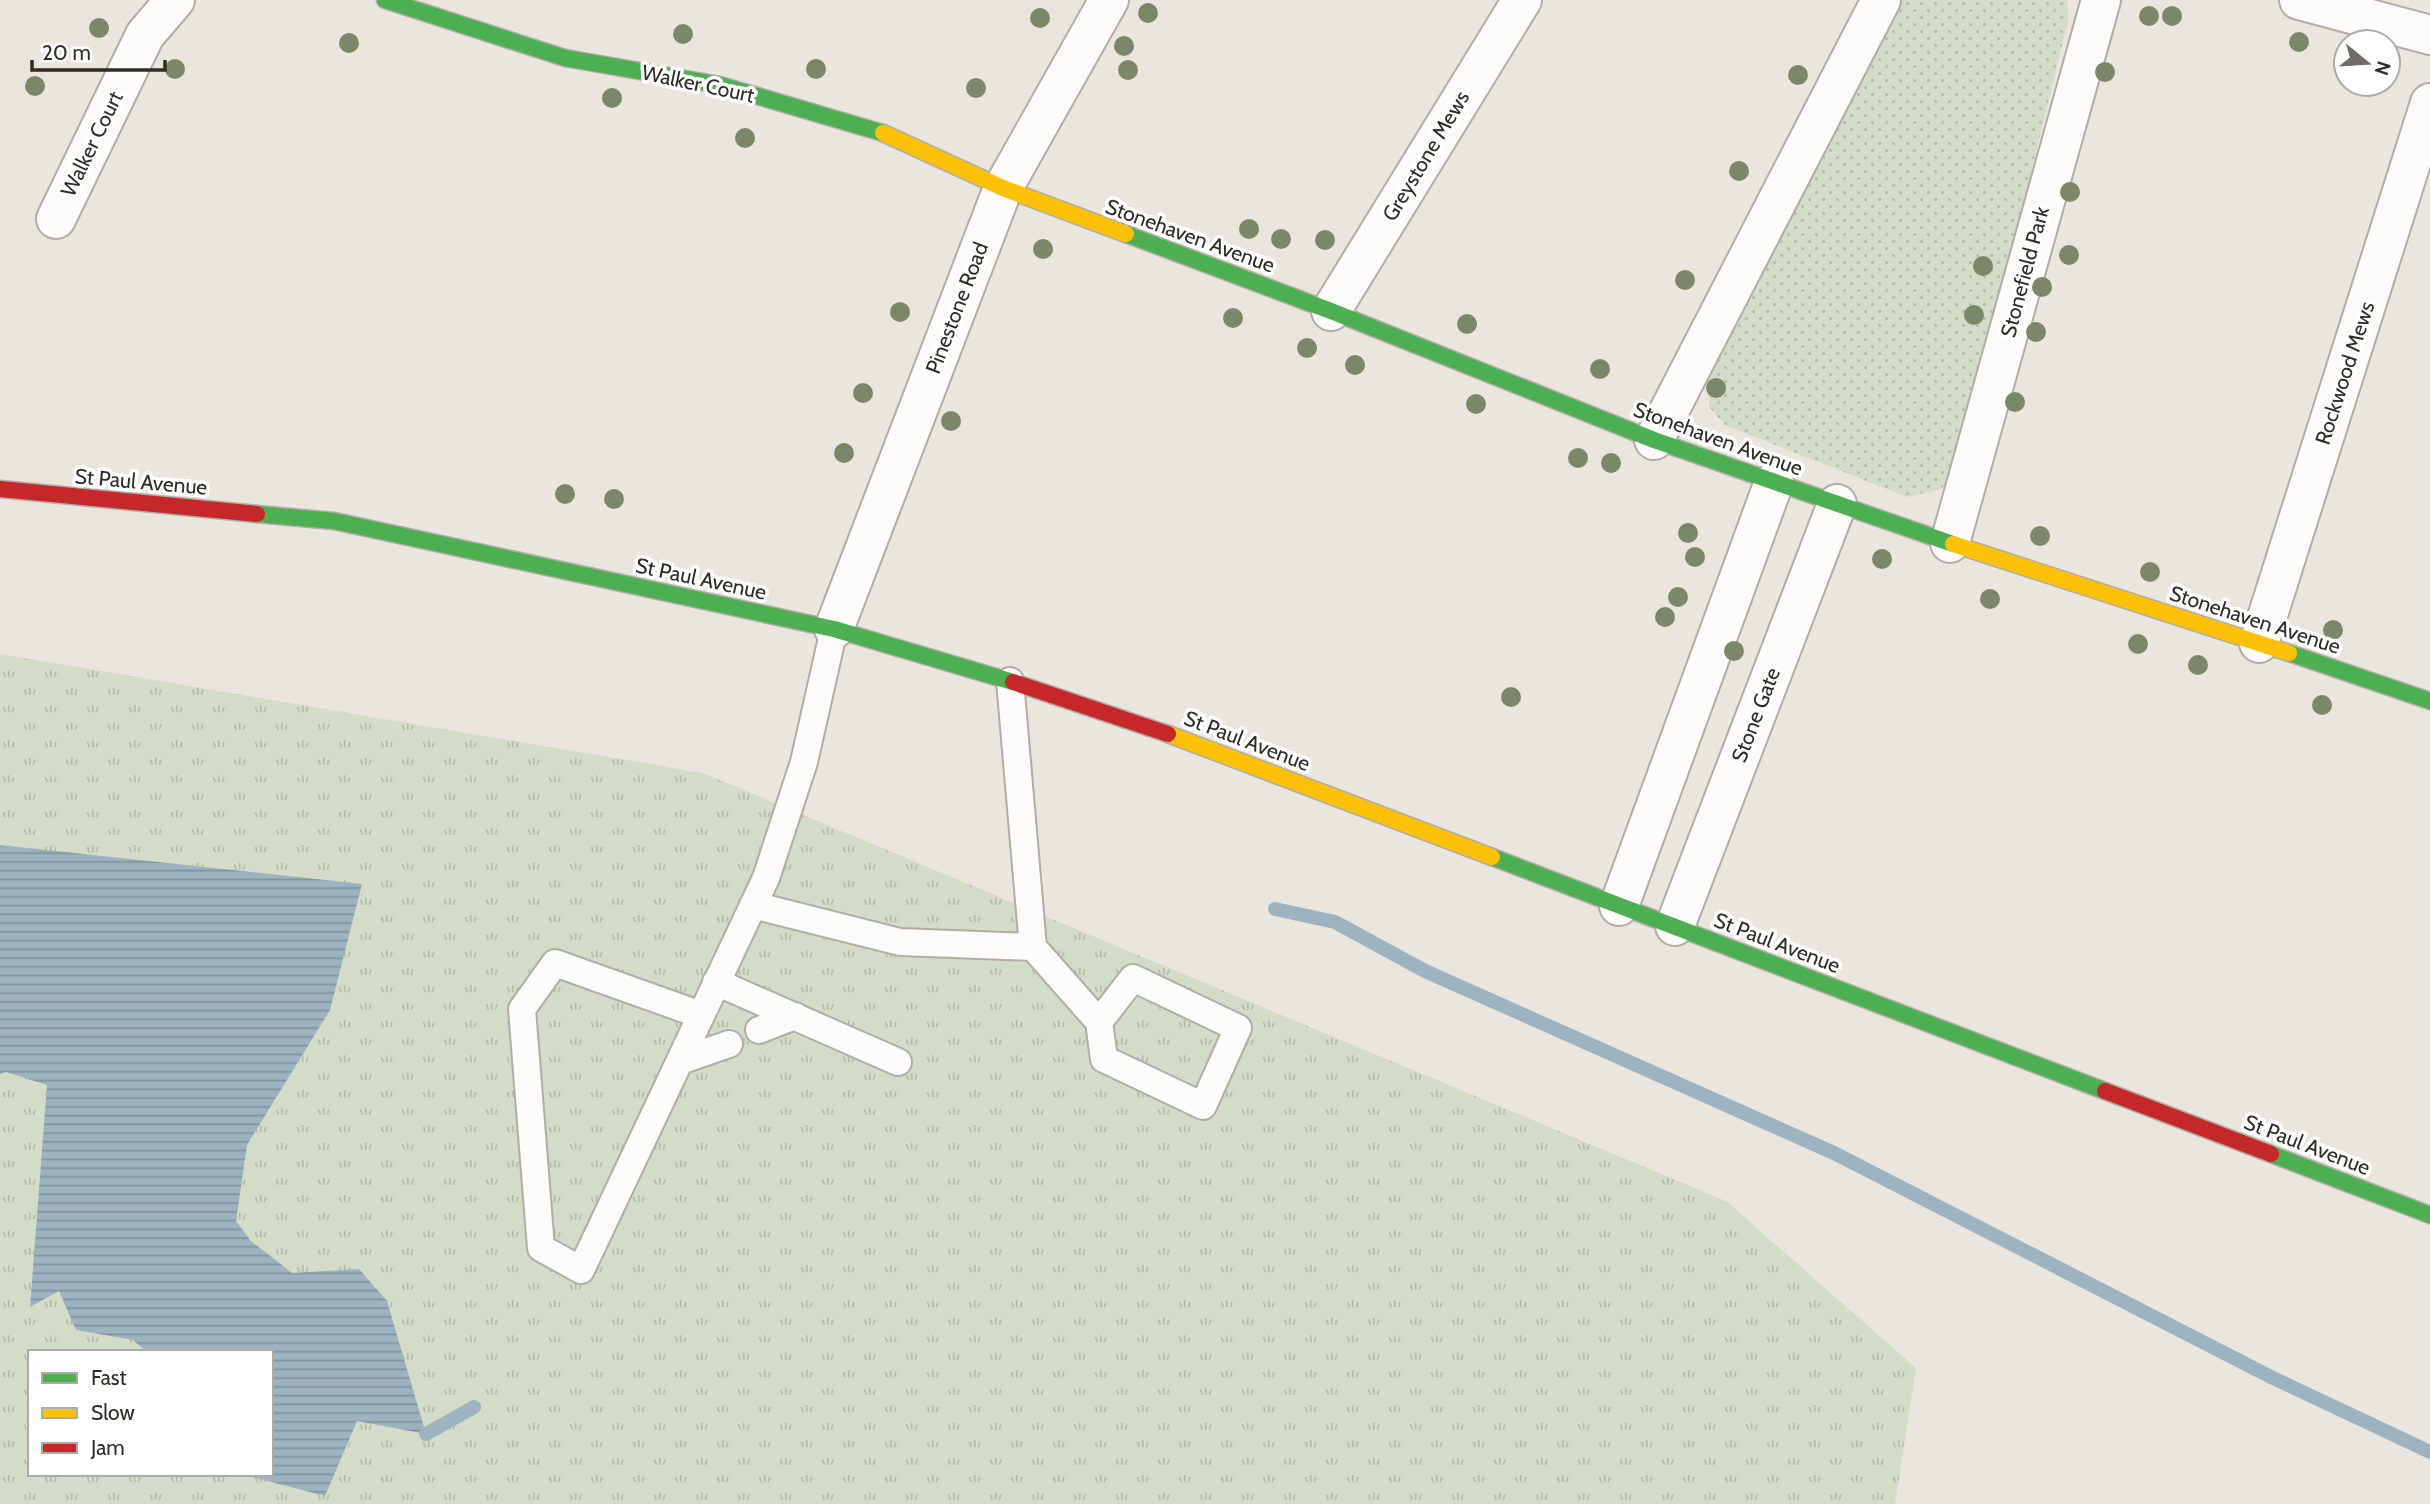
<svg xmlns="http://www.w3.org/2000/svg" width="2430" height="1504" font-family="Cabin,sans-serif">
	<defs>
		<pattern id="grass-tufts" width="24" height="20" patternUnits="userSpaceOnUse" patternTransform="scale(1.75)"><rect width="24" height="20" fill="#d3dcc6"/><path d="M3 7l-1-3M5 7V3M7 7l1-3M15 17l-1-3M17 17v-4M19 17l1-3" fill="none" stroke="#b5bdaa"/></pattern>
		<pattern id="park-dots" width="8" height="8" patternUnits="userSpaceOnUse" patternTransform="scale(1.75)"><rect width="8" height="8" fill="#d3dcc6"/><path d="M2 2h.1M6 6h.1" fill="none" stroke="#b5bdaa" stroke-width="1.8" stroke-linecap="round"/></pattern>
		<pattern id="water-rules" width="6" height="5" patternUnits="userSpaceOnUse" patternTransform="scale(1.75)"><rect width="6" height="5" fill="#9cb3c2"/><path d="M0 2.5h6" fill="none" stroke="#80929d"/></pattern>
	</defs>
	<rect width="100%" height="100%" fill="#eae6dd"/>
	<path fill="url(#grass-tufts)" fill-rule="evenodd" d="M0,654L703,773L1726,1201L1916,1368L1895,1504H0ZM30,1352H271V1474H30Z"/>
	<path fill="url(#park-dots)" d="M1900,0H2067L2068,21L1959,468L1941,489L1907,497L1725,425L1709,407V366Z"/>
	<path fill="url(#water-rules)" d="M0,845L362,884L330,1010L247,1145L236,1221L251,1241L292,1273L359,1269L387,1301L426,1434L357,1421L325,1496L241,1474H271V1352H147L133,1340L76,1330L59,1291L30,1307L47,1085L6,1072L0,1074Z"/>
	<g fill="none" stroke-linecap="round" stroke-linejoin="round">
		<path stroke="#9cb3c2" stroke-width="14" d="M1275,909L1335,922L1425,971L1834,1153L2273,1378L2430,1452
			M426,1434L474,1407"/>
		<g stroke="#b0ada7" stroke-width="30">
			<path id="lane" d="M753,905L900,942L1033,947L1010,681
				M1033,947L1099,1022L1104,1059L1203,1106L1238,1028L1133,978L1099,1022
				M716,982L898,1062
				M701,1015L555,963L522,1009L541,1248L581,1270L766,878L804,762L834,629
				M759,1030L795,1016
				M680,1061L729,1044"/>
		</g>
		<g stroke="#b0ada7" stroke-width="42">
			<path id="street" d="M2299,0L2430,35
				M56,219L145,35L175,0
				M1331,311L1522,0
				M1654,440L1881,0
				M1950,543L2101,0
				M834,629L1003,188L1109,0
				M2259,643L2430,103
				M1619,906L1774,482
				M1675,926L1837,504"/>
		</g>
		<g stroke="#b0ada7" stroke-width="19">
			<path id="fast" d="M385,0L565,58L720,85L883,133
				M1126,234L1331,311L1654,440L1953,544
				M257,514L334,521L834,629L1013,682
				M2289,653L2430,701
				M1492,857L2105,1091
				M2271,1154L2430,1215"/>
		</g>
		<g stroke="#b0ada7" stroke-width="19">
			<path id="slow" d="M883,133L1003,188L1126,234
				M1953,544L2289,653
				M1168,734L1492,857"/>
		</g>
		<g stroke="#b0ada7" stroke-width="19">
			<path id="jam" d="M0,489L257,514
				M1013,682L1168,734
				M2105,1091L2271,1154"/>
		</g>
		<use href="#lane" stroke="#fcfbfa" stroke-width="26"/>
		<use href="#street" stroke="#fcfbfa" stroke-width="38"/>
		<use href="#fast" stroke="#4caf50" stroke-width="16"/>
		<use href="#slow" stroke="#ffc107" stroke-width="16"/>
		<use href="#jam" stroke="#c62828" stroke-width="16"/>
	</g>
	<g fill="#7b8867">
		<circle cx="1148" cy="13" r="10"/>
		<circle cx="2149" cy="16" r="10"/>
		<circle cx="2172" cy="16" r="10"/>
		<circle cx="1040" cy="18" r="10"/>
		<circle cx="99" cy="28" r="10"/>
		<circle cx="683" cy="34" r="10"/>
		<circle cx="2299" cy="42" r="10"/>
		<circle cx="349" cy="43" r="10"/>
		<circle cx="1124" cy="46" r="10"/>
		<circle cx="175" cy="69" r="10"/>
		<circle cx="816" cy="69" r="10"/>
		<circle cx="1128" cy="70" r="10"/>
		<circle cx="2105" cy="72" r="10"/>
		<circle cx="1798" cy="75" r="10"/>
		<circle cx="35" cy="86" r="10"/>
		<circle cx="976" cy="88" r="10"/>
		<circle cx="612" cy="98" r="10"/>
		<circle cx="745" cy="138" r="10"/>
		<circle cx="1739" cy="171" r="10"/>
		<circle cx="2070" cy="192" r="10"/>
		<circle cx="1249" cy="229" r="10"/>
		<circle cx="1281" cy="239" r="10"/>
		<circle cx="1325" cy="240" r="10"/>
		<circle cx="1043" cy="249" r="10"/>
		<circle cx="2069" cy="255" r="10"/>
		<circle cx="1983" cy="266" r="10"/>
		<circle cx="1685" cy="280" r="10"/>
		<circle cx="2042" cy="287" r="10"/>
		<circle cx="900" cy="312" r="10"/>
		<circle cx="1974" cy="315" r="10"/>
		<circle cx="1233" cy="318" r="10"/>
		<circle cx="1467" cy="324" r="10"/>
		<circle cx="2036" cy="332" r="10"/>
		<circle cx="1307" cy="348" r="10"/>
		<circle cx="1355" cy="365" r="10"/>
		<circle cx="1600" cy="369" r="10"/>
		<circle cx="1716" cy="388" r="10"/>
		<circle cx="863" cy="393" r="10"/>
		<circle cx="2015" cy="402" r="10"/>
		<circle cx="1476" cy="404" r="10"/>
		<circle cx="951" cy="421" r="10"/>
		<circle cx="844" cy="453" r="10"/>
		<circle cx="1578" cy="458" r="10"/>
		<circle cx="1611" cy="463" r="10"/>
		<circle cx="565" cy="494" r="10"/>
		<circle cx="614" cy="499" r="10"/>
		<circle cx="1688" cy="533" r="10"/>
		<circle cx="2040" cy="536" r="10"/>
		<circle cx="1695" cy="557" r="10"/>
		<circle cx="1882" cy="559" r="10"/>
		<circle cx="2150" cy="572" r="10"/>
		<circle cx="1678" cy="597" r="10"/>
		<circle cx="1990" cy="599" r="10"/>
		<circle cx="1665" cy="617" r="10"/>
		<circle cx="2333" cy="630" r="10"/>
		<circle cx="2138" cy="644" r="10"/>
		<circle cx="1734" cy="651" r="10"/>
		<circle cx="2198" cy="665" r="10"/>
		<circle cx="1511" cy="697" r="10"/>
		<circle cx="2322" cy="705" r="10"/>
	</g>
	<g text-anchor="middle" stroke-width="7" stroke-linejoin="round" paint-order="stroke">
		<g font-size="21" fill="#2f2c26" stroke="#fff">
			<text transform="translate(698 84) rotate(12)" y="7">Walker Court</text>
			<text transform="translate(92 144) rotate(-64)" y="7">Walker Court</text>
			<text transform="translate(1426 156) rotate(-59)" y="7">Greystone Mews</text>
			<text transform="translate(1190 236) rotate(20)" y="7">Stonehaven Avenue</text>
			<text transform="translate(2025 272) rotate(-75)" y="7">Stonefield Park</text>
			<text transform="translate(957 308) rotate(-69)" y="7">Pinestone Road</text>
			<text transform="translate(2345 373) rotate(-72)" y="7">Rockwood Mews</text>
			<text transform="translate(1718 439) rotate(20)" y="7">Stonehaven Avenue</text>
			<text transform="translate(141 482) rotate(5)" y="7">St Paul Avenue</text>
			<text transform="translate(701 579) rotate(12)" y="7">St Paul Avenue</text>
			<text transform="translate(2255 620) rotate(18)" y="7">Stonehaven Avenue</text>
			<text transform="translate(1756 715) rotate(-69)" y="7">Stone Gate</text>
			<text transform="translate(1247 741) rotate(21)" y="7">St Paul Avenue</text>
			<text transform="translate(1777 943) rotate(21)" y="7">St Paul Avenue</text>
			<text transform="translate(2307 1145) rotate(21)" y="7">St Paul Avenue</text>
		</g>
	</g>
	<rect x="28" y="1350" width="245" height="126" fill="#ffffff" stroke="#acaba8" stroke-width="2"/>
	<rect x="42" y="1373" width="35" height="10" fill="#4caf50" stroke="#acaba8" stroke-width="2"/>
	<text x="91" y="1385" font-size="21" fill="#2f2c26">Fast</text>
	<rect x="42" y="1408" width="35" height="10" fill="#ffc107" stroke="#acaba8" stroke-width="2"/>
	<text x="91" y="1420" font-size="21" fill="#2f2c26">Slow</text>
	<rect x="42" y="1443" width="35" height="10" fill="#c62828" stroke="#acaba8" stroke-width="2"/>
	<text x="91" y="1455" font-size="21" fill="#2f2c26">Jam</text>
	<g transform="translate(2367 63) rotate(108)"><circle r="33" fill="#ffffff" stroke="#acaba8" stroke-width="2"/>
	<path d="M0-5L12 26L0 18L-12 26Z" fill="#706d66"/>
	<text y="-10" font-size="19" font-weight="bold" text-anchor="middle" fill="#2f2c26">N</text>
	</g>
	<path d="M32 60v10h133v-10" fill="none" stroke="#2f2c26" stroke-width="3.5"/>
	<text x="42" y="60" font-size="21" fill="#2f2c26" stroke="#ffffff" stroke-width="5" paint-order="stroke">20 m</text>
</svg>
